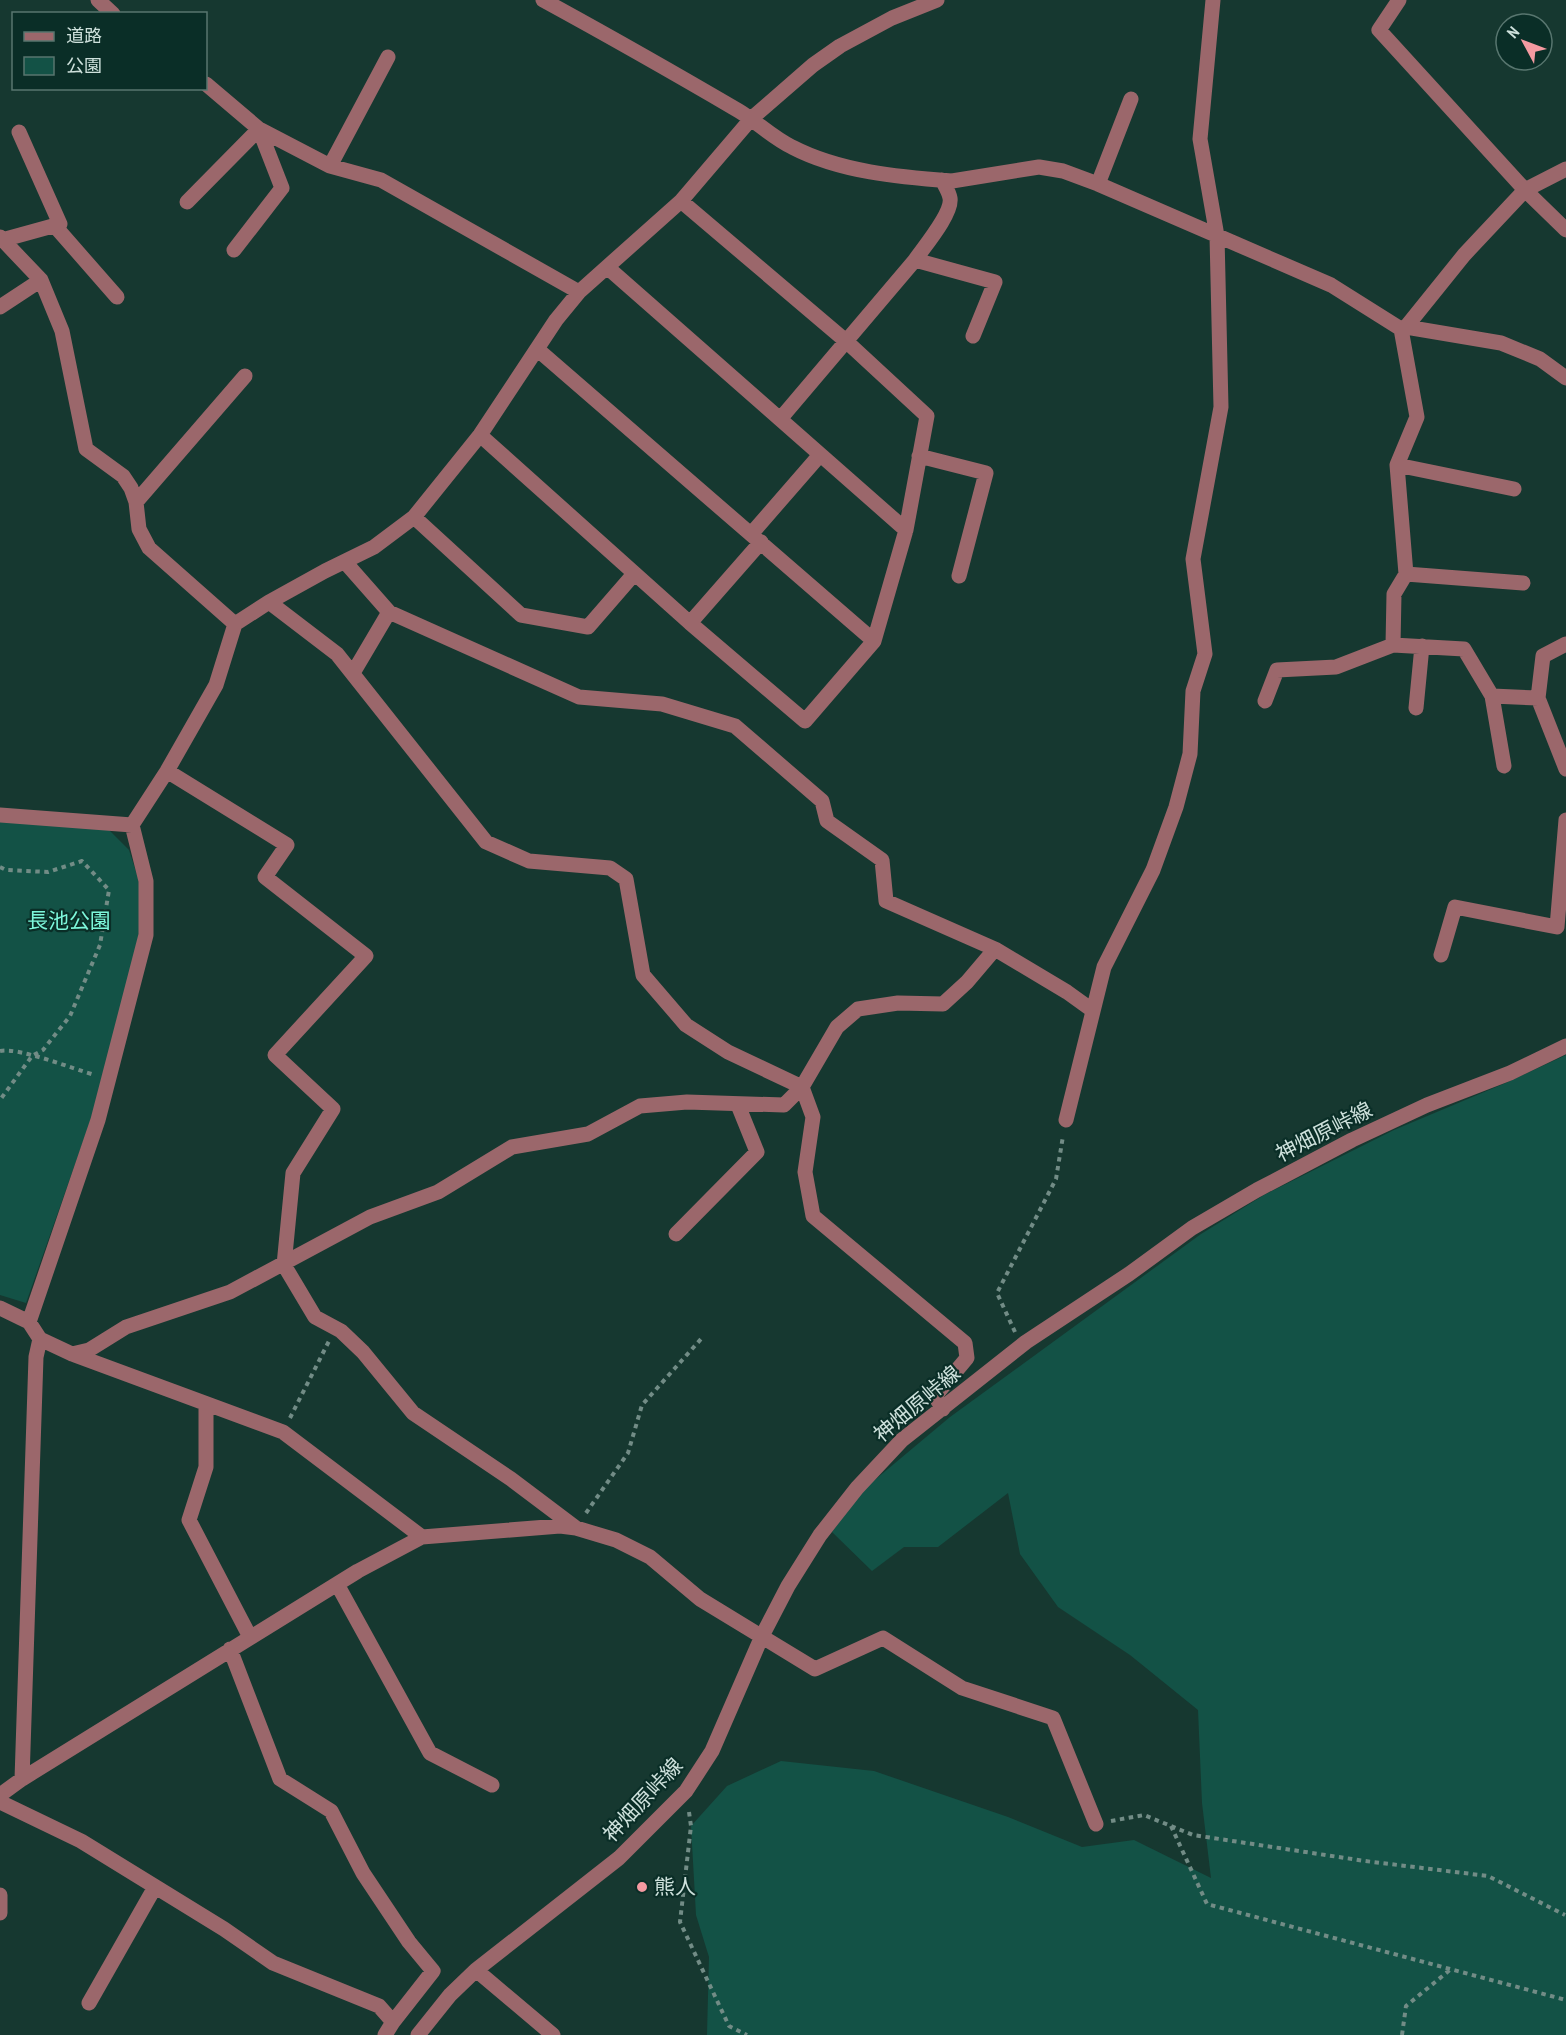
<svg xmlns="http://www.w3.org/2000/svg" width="1566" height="2035" font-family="'PT Sans Narrow','Noto Sans JP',sans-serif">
	<rect width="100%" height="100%" fill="#163830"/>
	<path fill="#135246" d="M0,820L108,829L129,850L139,881L140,935L91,1119L26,1303L0,1295Z
		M1566,1055V2035H707L709,1957L696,1915L691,1826L727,1786L781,1761L874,1771L1008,1817L1082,1847L1134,1840L1211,1878L1202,1803L1198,1710L1130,1655L1058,1607L1020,1554L1008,1493L938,1547H904L872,1571L832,1532L864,1489L950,1417L1201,1234L1264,1195L1394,1130L1508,1082Z"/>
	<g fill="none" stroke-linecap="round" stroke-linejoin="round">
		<path stroke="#728c86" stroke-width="4" stroke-dasharray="4.5 4.5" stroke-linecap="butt" d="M0,867L6,870L48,872L82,861L109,890L100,945L70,1016L43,1050L32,1056L0,1100
			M0,1051C19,1047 73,1069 95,1075
			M1015,1332L997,1293L1056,1179L1063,1136
			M290,1418L329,1341
			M586,1513L628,1453L642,1405L701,1339
			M689,1812L691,1826L680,1922L729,2026L747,2035
			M1111,1821L1144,1815L1193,1835L1365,1861L1488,1876L1565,1915
			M1171,1826L1207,1904L1566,2000
			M1402,2035L1406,2006L1451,1969"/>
		<path stroke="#9b676b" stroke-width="15" d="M98,0L113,14
			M543,0C609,36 674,73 739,111C757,122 773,138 792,147C840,172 899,177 952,181L1039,167L1063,171L1098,184L1331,285L1401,329L1417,417L1397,465L1406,574L1394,594L1393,645
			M1399,0L1379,30L1525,190L1566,230
			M206,84L259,129L330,166L381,180L579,292
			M330,166L388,57
			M1098,184L1131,99
			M187,202L259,129L282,188L234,250
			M54,225L117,297
			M0,237L41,280L62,331L86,449L123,476L131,488L136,502L139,529L149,548L235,624
			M2,240L60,224L19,132
			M915,260L995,282L973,336
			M607,267L906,530
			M0,307L41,280
			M1406,327L1464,255L1525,190L1566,169
			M1401,329L1406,327L1501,343L1540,359L1566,378
			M537,349L874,641
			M781,418L915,260C924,247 953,213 950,198C949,192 945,186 942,180
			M480,435L690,623L805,721L874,641L906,530L927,416L847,342L681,201
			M919,456L986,473L959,576
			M1397,465L1514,489
			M136,502L245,376
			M414,517L521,615L588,627L634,574
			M752,533L819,456
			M345,562L389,612L579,697L662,704L735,726L822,801L827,821L882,860L886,901L995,949L1067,992L1092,1010
			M1406,574L1523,583
			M269,602L337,654L486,842L529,861L610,868L626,879L643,975L686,1025L728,1052L802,1087L813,1117L805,1172L813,1216L965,1343L967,1358L935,1396L943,1409
			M690,623L761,542
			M1566,644L1543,656L1538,698L1566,769
			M353,673L389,612
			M1492,696L1504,766
			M1265,701L1277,670L1336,667L1393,645L1464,649L1492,696L1538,698
			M1416,708L1422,646
			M167,771L287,845L265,877L366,956L275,1055L333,1109L293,1173L284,1265L315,1317L341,1331L363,1352L413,1413L511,1479L576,1528
			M0,815L132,825
			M1441,955L1455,907L1557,927L1566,820
			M1066,1120L1104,967L1153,870L1176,807L1190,754L1193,691L1205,654L1193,559L1221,407L1217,236L1200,139L1213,0
			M676,1234L757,1152L738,1105
			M0,1308L29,1322L40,1339L72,1354L283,1432L422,1537
			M29,1322L98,1120L146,935V881L132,825L167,771L216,685L235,624L269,602L325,571L374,547L414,517L480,435L556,320L579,292L681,201L751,119L813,65L840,46L892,18L937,0
			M72,1354L89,1350L126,1327L230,1292L370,1217L438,1192L512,1147L588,1134L640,1106L687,1102L784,1105L802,1087L837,1027L858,1009L898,1003L943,1004L967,982L995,949
			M206,1404V1467L189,1520L250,1637
			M337,1584L430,1753L492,1785
			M230,1649L280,1779L331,1811L363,1873L409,1942L433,1971L393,2022
			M22,1779L36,1357L40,1339
			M0,1795L22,1779L358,1571L422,1537L560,1526L576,1528L616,1540L650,1557L700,1599L815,1669L883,1638L962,1688L1053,1718L1096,1824
			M0,1802L81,1841L224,1929L273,1963L379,2006L393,2022L385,2035
			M0,1895V1913
			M476,1970L553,2035
			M89,2003L155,1887
			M418,2035L450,1995L476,1970L619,1858L686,1791L712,1751L762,1636L788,1586L820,1535L857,1488L902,1440L1026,1342L1129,1274L1192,1228L1257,1190L1352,1140L1427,1105L1510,1073L1566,1046"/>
	</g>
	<circle fill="#f49aa1" stroke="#0a2e27" stroke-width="2" cx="642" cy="1887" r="6"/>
	<g text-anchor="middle" stroke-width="4.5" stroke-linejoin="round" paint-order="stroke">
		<g font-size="21" fill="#7df7db" stroke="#0a2e27">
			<text x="69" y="928">長池公園</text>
		</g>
		<g font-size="21" fill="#cee1dc" stroke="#0a2e27">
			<text transform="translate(1324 1132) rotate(-27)" y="7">神畑原峠線</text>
			<text transform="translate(917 1404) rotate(-40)" y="7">神畑原峠線</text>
			<text transform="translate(643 1800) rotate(-47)" y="7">神畑原峠線</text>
		</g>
		<g font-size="21" fill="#cee1dc" stroke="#0a2e27" text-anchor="start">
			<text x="654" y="1894">熊人</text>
		</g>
	</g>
	<rect x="12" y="12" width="195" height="78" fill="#0a2e27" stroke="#58766f" stroke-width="1.5"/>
	<rect x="24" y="32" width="30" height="9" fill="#9b676b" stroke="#58766f" stroke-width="1.5"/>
	<text x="66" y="42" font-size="18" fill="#cee1dc">道路</text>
	<rect x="24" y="57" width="30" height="18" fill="#135246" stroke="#58766f" stroke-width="1.5"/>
	<text x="66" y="72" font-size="18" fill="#cee1dc">公園</text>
	<g transform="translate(1524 42) rotate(311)"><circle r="28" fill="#0a2e27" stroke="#58766f" stroke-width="1.5"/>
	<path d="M0-4.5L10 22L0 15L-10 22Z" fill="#f49aa1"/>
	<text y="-9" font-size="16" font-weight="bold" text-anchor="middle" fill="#cee1dc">N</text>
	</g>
</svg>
